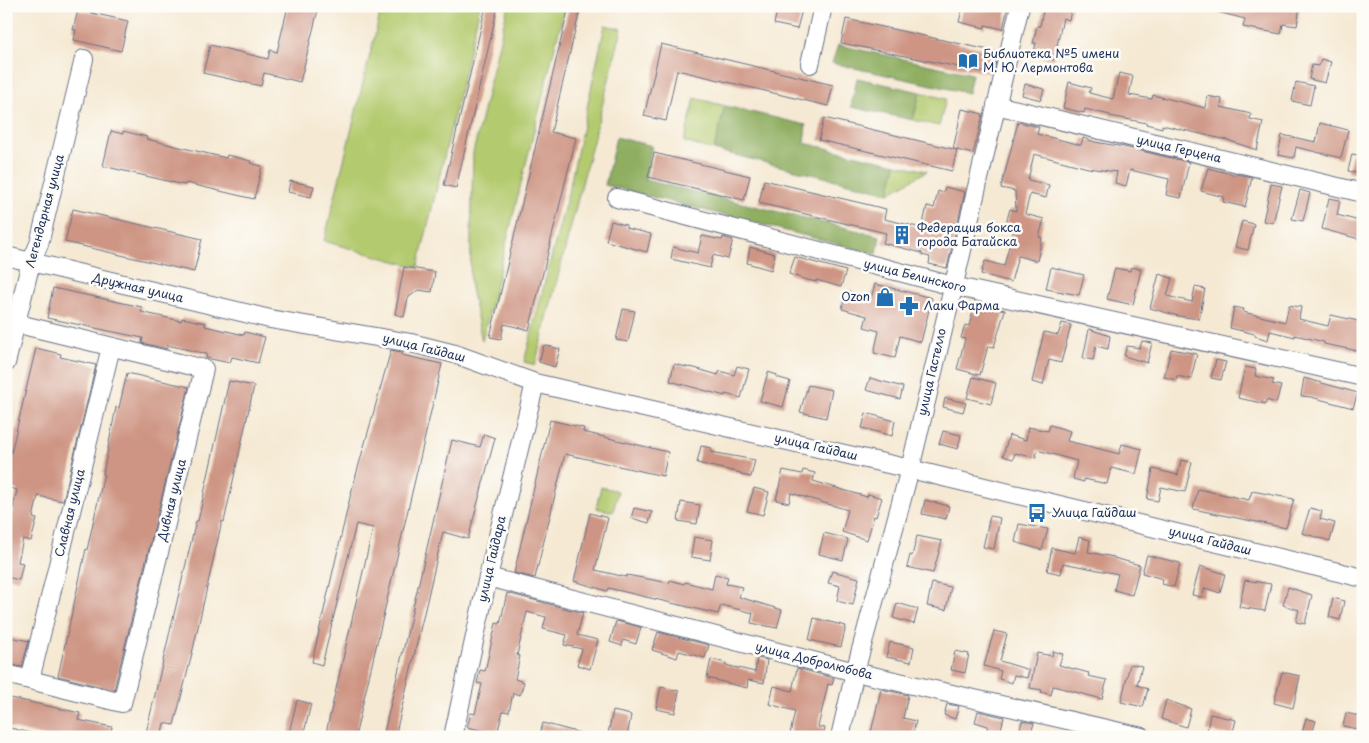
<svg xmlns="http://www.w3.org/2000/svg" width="1369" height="743" font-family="'Playpen Sans',sans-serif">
	<rect width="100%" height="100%" fill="#fdfcf7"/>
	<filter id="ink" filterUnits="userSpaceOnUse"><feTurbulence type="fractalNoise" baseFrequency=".02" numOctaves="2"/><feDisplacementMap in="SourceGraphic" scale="10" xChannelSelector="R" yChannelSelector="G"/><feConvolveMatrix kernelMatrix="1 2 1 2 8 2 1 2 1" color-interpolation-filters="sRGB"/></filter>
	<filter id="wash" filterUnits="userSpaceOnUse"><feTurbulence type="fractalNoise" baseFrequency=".0096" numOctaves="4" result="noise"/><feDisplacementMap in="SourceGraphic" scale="20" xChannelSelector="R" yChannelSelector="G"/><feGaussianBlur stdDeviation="1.12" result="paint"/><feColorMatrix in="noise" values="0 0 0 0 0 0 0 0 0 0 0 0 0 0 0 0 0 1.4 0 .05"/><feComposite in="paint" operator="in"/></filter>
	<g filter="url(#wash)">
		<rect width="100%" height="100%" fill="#f5e9d3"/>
		<path fill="#b4ca6e" stroke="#687c66" d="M382,6H480L418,267L405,264L324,241Z
			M508,6H565L482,341L470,283L473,153Z
			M605,25L622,29L535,365L524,362L570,185Z
			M920,92L946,99L939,126L913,120Z
			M695,98L725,106L714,150L684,142Z
			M896,164L927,171L889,193Z
			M601,487L618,491L613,512L596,508Z"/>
		<path fill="#8fae61" stroke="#556e60" d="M838,45L972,74L968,93L832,63Z
			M857,78L920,92L913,120L851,107Z
			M725,106L806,125L804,143L896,164L889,193L714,150Z
			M616,137L652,146L645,180L880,236L877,254L605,185Z"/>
		<g id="blocks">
			<path fill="#ce9584" d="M288,6H319L300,82L264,73L261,86L203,73L210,45L268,59L270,50L277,52Z
				M486,6H498L456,188L444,185Z
				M569,6H581L551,132L576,138L529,330L504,324L501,339L490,337Z
				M778,6H803L797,29L774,24Z
				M963,6H1008L1003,29L985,25V28L959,22Z
				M1044,6H1072L1069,20L1063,18L1054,60L1033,56L1036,43H1033L1037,26H1040Z
				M1210,6H1300L1297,26L1283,24L1281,34L1243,27L1245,19L1210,10Z
				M78,10L128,21L121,51L74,40L76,30H73Z
				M846,19L998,52L993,74L841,43Z
				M661,44L833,85L828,106L677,70L666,121L644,116Z
				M1321,59L1331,62L1325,83L1309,79L1312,65L1319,66Z
				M1119,73L1133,76L1129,95L1152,99L1153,95L1205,108L1207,96L1222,99L1221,107L1251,114L1250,119L1263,122L1257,150L1227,140L1162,125V128L1146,124L1147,123L1110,116V115L1085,109L1084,113L1063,108L1069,82L1091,88L1089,93L1113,99Z
				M1296,82L1314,86L1310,105L1292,101Z
				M1025,84L1044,89L1041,100L1022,95Z
				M962,109L983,114L973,154L953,149Z
				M824,118L957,150L952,171L819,140Z
				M1018,122L1039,127L1037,134L1081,145L1083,138L1095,142L1124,147L1189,162L1181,198L1166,195L1169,179L1130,170L1126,186L1115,183L1117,172L1088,168L1034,154L1028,180L1049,185L1046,198L1030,194L1025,214L1044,219L1039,237L1042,238L1037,261L1018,256L1011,282L981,274L985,261L1004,266L1014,226L1006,223L1010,209L1016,211L1015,191L1001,188Z
				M1320,123L1348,130L1341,158L1296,147L1294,158L1278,155L1282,135L1316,142Z
				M111,131L123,134V131L147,137L146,139L226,158L227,155L251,161L250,163L262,166L254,199L186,183L185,185L180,184L103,166Z
				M654,153L750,176L744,200L648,177Z
				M1352,154L1363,156V174L1348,171Z
				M1208,168L1236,175V174L1252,177L1245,207L1223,202L1224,197L1201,191Z
				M764,180L886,209L884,219L922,228L927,206L934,208L938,191L943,193L945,187L965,192L947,268L929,264L930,257L922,255V253L883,243L886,233L759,203Z
				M290,181L314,186L311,197L288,192Z
				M1271,184L1282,186L1273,223L1263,221Z
				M1300,190L1310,193L1303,221L1292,219Z
				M1329,198L1340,200L1337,215L1363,222V240L1322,229Z
				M73,209L202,239L194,272L65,242Z
				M611,221L626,225V228L651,234L647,252L606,241Z
				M1242,221L1254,224L1248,250L1235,247Z
				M702,236L722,240L723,237L733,240L728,259L713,255L710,268L671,259L673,247L698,253Z
				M750,247L775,254L771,270L747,263Z
				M795,257L846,271L841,287L816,280V282L804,279L789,274Z
				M404,267L435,272L432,292L418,290L408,298L404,317L395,314Z
				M1051,267L1084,275L1079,295L1046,289Z
				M1131,267L1141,269L1133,305L1107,299L1115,268L1130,271Z
				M1159,274L1172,278L1167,296L1192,302L1195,287L1205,289L1199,319L1178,316L1150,308Z
				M875,284L932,298L921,342L900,336L895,358L874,353L879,331L864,327L867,316L842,309L846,291L871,298Z
				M53,288L142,307L141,312L181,321L182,318L206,323L205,326L244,335L245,332L265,337L258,363L232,357L230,363L206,358L207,354L167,345V349L142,343L143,338L47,318Z
				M975,303L1005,310L994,347L988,346L980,375L957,369L965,339L961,338L965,325L969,326Z
				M1289,305L1301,307L1299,319L1328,326L1331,315L1363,322V352L1324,344V342L1295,335V337L1270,331L1268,340L1255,336V334L1230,328L1234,307L1244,309L1243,312L1285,322Z
				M623,309L635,311L628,342L616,340Z
				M1062,323L1071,325L1061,363L1049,360L1043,385L1032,382L1044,332L1058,335Z
				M1089,329L1110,336L1108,349L1096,346L1093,360L1083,358Z
				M1142,341L1152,343L1147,363L1124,356L1127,346L1140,348Z
				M544,345L560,349L555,367L539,362Z
				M36,348L61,354L60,357L96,365L63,501L38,496L33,518L37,519L31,541L23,539L18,562L23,563L19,580L6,577V520L10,521L17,490L6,487V465L8,457H10Z
				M1171,349L1197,354L1191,379L1177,376L1176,380L1164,377Z
				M391,350L402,352V355L442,364L355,737H325L373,528L356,524L322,665L312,662L351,493Z
				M1216,360L1226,362L1221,380L1211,378Z
				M674,364L691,368V367L718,375L720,371L734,375L737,366L749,369L741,398L725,394V396L670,381Z
				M1245,367L1256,369L1255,376L1274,380L1272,384L1281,386L1276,403L1266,400V404L1238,398Z
				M768,372L777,375L776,377L790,381L783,407L760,401Z
				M127,373L189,387L114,690L58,676L86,549L87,550L104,474H103L116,407L119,408Z
				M973,377L996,383L991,404L967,398Z
				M870,378L903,387L900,399L866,390Z
				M1304,378L1358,393L1353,408L1311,397L1301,396Z
				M229,381L254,386L224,522L222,521L191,658L174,725L164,723L161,737H145L196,521H198Z
				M808,385L832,390L826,418L800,412Z
				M945,398L966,403L963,412L943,407Z
				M866,413L895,421L892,436L862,428Z
				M550,420L584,428L583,432L668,452L663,476L565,454L535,578L514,573Z
				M1050,425L1070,431L1067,441L1092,447L1119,454L1122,444L1142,449L1136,474L1111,468L1107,484L1084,479V482L1073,479L1077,461L1037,450L1036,458L1015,453L1013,459L1003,456L1009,435L1026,440L1028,427L1048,431Z
				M943,431L961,435L958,449L939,444Z
				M484,434L495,438L468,539L443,532L395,737H383L452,440L480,447Z
				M701,446L712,448L711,452L755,460L751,477L741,475V473L697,463Z
				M1181,460L1192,462L1185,492L1161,487L1158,501L1147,499L1153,469L1178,475Z
				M783,470L802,474L803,470L815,473L813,481L867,497L868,494L882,498L876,517L874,516L867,540L842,532L848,510L791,493L789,503L776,500Z
				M754,488L769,492L763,515L747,511Z
				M1198,489L1249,500L1252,491L1294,499L1286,528L1193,509Z
				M925,500L949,506L946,519L922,514Z
				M681,502L700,505L697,524L678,521Z
				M634,508L652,512L649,523L631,518Z
				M1310,508L1322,511L1320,519L1335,523L1330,541L1302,533Z
				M590,513L608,518L595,570L626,577L627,575L669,583L670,580L684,584L685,582L712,589L715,574L728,577L726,584L742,587L739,597L782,610L777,628L751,623L753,613L721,605L718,614L608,588L607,591L574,581Z
				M990,516L1000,518L994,549L983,547Z
				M1019,524L1048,529L1042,550L1015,542Z
				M824,533L848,539L843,560L819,554Z
				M917,536L942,541L933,573L907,567L910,555L912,556Z
				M694,537L713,540L710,560L691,557Z
				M1079,537L1090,540L1088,552L1114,557V558L1140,565L1132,595L1114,590L1118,574L1063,563L1061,574L1047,571L1052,548L1075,553Z
				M1147,555L1180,563L1174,587L1162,584L1163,579L1142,573Z
				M1200,566L1225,574L1220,593L1205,588L1202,597L1192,595Z
				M832,571L859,578L853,605L837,601L840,586L828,583Z
				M1245,580L1271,584L1265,611L1239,607Z
				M932,583L951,587L946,610L927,606Z
				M1288,587L1312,595L1305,624L1296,622L1299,610L1283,605Z
				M507,593L583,613L577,635L598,640L590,669L577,665L582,649L564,645L567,635L543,629L546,617L527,612L517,655L520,656L515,679L524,682L520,695L513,693L509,712L503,711L497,734L467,727L471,713L475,714L482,684L477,683L480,670L485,671L496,623L500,624Z
				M1333,598L1344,601L1340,620L1329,617Z
				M897,603L918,609L914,624L893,618Z
				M814,618L846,626L841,647L809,640Z
				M616,621L641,627L636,644L623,640L622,646L610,642Z
				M994,631L1007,634L1000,661L1029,670L1027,678L1014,675L1012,683L999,679L1001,671L984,666Z
				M658,632L709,645L705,658L679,651L677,658L652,650Z
				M9,637L29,641L22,667L6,664V648Z
				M890,642L914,647L911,662L886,657Z
				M955,651L969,654L965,673L951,670Z
				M1053,651L1063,654L1059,665L1089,673L1088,676L1107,680L1102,699L1053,686L1051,695L1041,692L1042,690L1030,688L1037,653L1052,656Z
				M757,658L767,660L764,683L748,680L747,688L707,678L711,659L726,663L725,665L755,672Z
				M1130,664L1142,666L1137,685L1148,689L1143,707L1121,702Z
				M797,668L834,678L832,685L828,684L818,727L825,728L823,737H801L790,734L795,711L769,704L774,686L792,691Z
				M1282,672L1300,676L1293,708L1274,703Z
				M661,687L679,691L675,713L656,709Z
				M881,689L908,695L903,718L916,721L912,737H870Z
				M6,697L80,713L78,720L112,727L110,737H47L6,727Z
				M297,700L311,704L303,737H288Z
				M1166,700L1191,709L1186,727L1161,719Z
				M947,704L959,706L955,719L944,715Z
				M613,711L631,715L627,737L608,733Z
				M978,711L1004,717L1000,733L987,730L988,726L975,722Z
				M1346,713L1363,717L1361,730L1343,726Z
				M1210,714L1236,720L1232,736L1207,731Z
				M1306,718L1316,721L1311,737H1301Z
				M1022,721L1034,723L1030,737H1018Z
				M543,723L580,733L579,737H539Z"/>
		</g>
	</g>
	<g filter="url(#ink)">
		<use href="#blocks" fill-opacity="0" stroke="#677087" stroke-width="1"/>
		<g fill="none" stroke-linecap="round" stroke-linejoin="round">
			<g stroke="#677087" stroke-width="20">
				<path id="minor" d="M810,64L823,6
					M996,105L1363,193
					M617,198L953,286L1363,377
					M6,256L270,319L411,343L455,354L535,383L910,469L1363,578
					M6,321L204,369L122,703L6,674
					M6,363L31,262L39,244L84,59
					M488,577L855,672L1142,737
					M30,680L111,347
					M453,737L488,577L535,383
					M840,737L855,672L910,469L1020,6"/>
			</g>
			<use href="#minor" stroke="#fff" stroke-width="18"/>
		</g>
	</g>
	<defs>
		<g id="library-bare" transform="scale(1.5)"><path d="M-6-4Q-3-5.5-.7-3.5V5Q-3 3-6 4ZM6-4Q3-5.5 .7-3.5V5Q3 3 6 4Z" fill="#1f6fb2" stroke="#fdfcf7" stroke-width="2.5" paint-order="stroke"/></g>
		<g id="building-bare" transform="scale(1.5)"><path d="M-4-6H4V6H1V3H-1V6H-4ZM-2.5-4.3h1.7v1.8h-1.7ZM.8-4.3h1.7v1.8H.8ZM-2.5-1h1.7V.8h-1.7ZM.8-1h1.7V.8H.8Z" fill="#1f6fb2" stroke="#fdfcf7" stroke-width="2.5" paint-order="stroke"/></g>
		<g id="shop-bare" transform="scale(1.5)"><path d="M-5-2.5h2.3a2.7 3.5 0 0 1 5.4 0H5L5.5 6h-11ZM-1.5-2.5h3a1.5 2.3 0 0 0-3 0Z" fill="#1f6fb2" stroke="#fdfcf7" stroke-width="2.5" paint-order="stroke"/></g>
		<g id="pharmacy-bare" transform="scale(1.5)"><path d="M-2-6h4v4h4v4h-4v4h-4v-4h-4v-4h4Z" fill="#1f6fb2" stroke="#fdfcf7" stroke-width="2.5" paint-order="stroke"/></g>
		<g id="bus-bare" transform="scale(1.5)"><path d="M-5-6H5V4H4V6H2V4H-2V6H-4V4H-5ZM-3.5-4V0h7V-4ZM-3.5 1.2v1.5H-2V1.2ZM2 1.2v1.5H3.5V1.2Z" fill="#1f6fb2" stroke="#fdfcf7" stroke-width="2.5" paint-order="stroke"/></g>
	</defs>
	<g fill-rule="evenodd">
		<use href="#library-bare" x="968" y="61"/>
		<use href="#building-bare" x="902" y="235"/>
		<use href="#shop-bare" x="885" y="297"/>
		<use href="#pharmacy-bare" x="909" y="306"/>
		<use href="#bus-bare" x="1037" y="513"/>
	</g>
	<g text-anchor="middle" stroke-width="5" stroke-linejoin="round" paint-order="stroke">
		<g font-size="12" fill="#1b2f5e" stroke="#fdfcf7" text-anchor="start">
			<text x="983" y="58">Библиотека №5 имени<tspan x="983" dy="14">М. Ю. Лермонтова</tspan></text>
			<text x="917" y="232">Федерация бокса<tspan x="917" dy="14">города Батайска</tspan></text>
			<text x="870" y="301" text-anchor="end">Ozon</text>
			<text x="924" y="310">Лаки Фарма</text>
			<text x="1052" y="517">Улица Гайдаш</text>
		</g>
		<g font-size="12" fill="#1b2f5e" stroke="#fdfcf7">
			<text transform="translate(1179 149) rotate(13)" y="4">улица Герцена</text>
			<text transform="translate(45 211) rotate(-75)" y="4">Легендарная улица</text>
			<text transform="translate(915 276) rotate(14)" y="4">улица Белинского</text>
			<text transform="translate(138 288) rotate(13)" y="4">Дружная улица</text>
			<text transform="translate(424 348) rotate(14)" y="4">улица Гайдаш</text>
			<text transform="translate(932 372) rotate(-77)" y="4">улица Гастелло</text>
			<text transform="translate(816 447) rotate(13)" y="4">улица Гайдаш</text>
			<text transform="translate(172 500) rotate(-76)" y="4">Дивная улица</text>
			<text transform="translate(70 513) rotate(-76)" y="4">Славная улица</text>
			<text transform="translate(1210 541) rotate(14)" y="4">улица Гайдаш</text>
			<text transform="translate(492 559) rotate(-77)" y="4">улица Гайдара</text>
			<text transform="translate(814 661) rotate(14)" y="4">улица Добролюбова</text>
		</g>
	</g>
	<rect width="1369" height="743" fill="none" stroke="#fdfcf7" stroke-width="25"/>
</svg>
